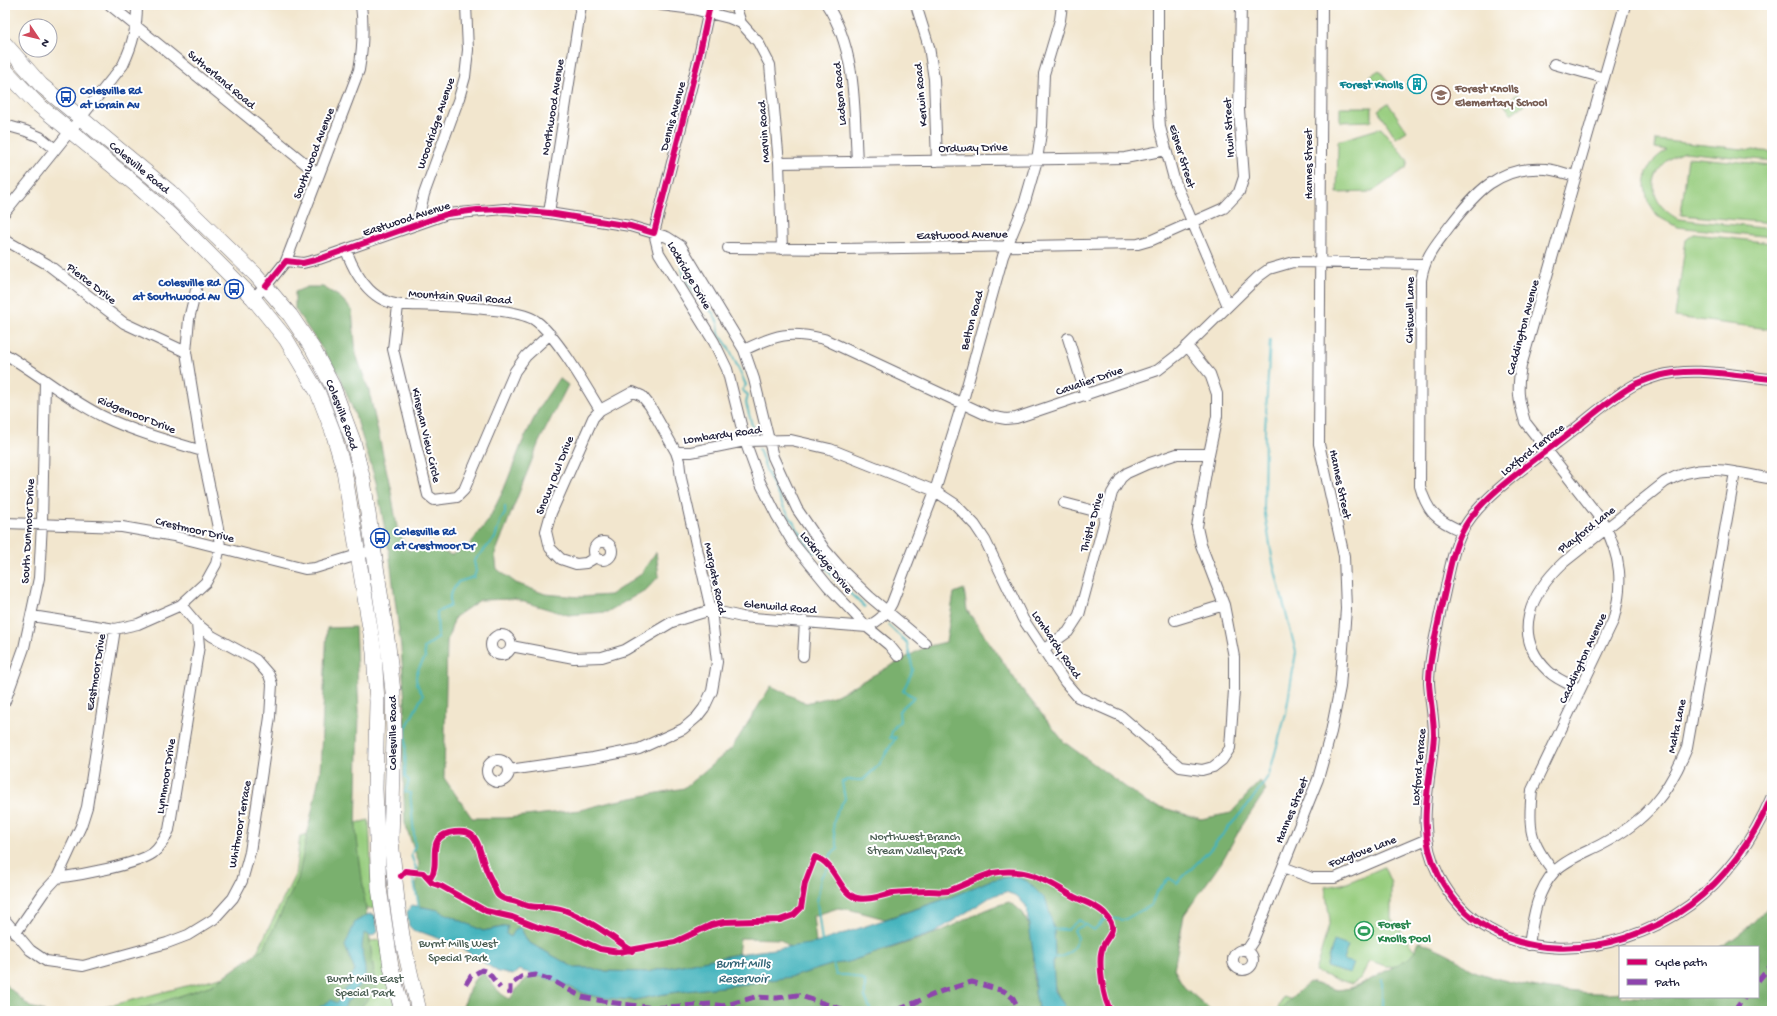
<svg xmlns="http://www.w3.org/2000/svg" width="1777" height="1016" font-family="'Gochi Hand',sans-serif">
	<rect width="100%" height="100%" fill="#fff"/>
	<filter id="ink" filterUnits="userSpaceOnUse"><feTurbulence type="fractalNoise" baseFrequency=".025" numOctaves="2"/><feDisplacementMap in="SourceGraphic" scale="8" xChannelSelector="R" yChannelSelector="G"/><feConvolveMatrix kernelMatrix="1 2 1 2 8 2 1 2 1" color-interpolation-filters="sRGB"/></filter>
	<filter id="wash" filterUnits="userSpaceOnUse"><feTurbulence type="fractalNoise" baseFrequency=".012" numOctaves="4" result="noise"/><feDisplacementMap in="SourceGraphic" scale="16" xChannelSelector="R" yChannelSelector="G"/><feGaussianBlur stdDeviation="0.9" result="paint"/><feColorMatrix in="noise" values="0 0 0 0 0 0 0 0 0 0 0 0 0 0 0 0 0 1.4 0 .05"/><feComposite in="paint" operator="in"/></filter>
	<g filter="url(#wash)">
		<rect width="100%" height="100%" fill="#f2e6ce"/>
		<path fill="#98cd7f" stroke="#5d785d" d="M1379,70L1388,81L1378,88L1370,76Z
			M1517,94L1525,104L1511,114L1504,104Z
			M1388,103L1407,131L1396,138L1378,110Z
			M1340,107H1372V121L1340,122Z
			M1381,128L1408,161L1406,168L1372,192L1337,193L1338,141Z
			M1656,140L1772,152V161L1684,152C1647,165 1643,200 1678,219L1772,229V237L1677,227L1657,216L1648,202L1645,187L1647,172L1655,159L1666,150L1655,148Z
			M1688,157L1772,165V223L1681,215Z
			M1694,234L1772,243V323L1769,329L1675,317L1686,240Z
			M369,820L372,885L377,908L366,909L370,941L381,940L397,1011H90L248,970L295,875L300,836Z
			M1384,867L1391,883V918L1422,959L1573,1011H1277L1283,997L1309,1005L1402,967L1385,966L1369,960L1362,977L1352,984L1315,972L1330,921L1325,887L1347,883Z"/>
		<path fill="#7ab06e" stroke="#4e6954" d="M307,287H323L340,297L352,310L356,354L369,391L391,491L397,527L407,550L433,548L451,555L467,548L488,521L504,489L522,443L539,408L559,378L568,385L539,442L495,554L497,569L516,583L545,594L579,597L610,595L640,575L656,552L659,576L647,589L607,612L568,615L514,599L480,600L455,617L447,641L444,778L472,818H507L580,810L611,802L684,788L732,748L771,686L806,703L837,695L925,647L946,642L954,593L964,589L967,610L1021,688L1064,742L1147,803L1201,819L1231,813L1260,781L1266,790L1240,829L1221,863L1184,915L1174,969L1184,987L1212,1011H1068C1055,995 1049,976 1055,955L1046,900L991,880L951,897L885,919L852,910L838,908L813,916L816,943L791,948L780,939L740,938L738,954L647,972L601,971L592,968H575L528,942L520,927L515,930L511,937L506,934L507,926L483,931L438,910L419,906L416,885L419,863L405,824L402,747L405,703L401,648L389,551L376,482L357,420L339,374L295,309V292Z
			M355,627L359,712L356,831L376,989L358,1011H135L212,985L264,948L298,879L320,772L327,628Z
			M1772,900V1011H1278L1309,982L1338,990L1357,987L1409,958L1415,951L1419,941C1430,946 1442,950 1452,956C1458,960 1463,965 1470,969C1500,984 1587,997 1620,992V997H1758V947H1720C1740,936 1760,918 1772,900Z
			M1009,902C1040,918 1032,964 1035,993C1036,999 1038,1005 1039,1011H459C471,997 465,986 482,972C493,982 496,993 510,999L519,986L532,974L556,981L589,995L634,1000L670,993L746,984L795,976L834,964L848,962C878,952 909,943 939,932C962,922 985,908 1009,902Z
			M5,984L30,1007L45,1011H5Z"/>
		<path fill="#45b4bd" stroke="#346b7c" d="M1014,876L1027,881L1046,900L1054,929L1055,955L1053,963L1055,991L1068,1011H1039L1035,993V965L1026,906L1017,896L1006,892L992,896L934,933L848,962L834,964L795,976L746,984L670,993L634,1000L605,998L588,995L556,981L519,970L513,975L498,972L466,951L451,943L421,932H415L409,926L407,912L412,905L438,910L483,931L508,926L506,934L511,937L515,930L520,927L528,942L575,968H592L601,971L647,972L738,954L816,943L951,897L991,880Z
			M369,914L375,915L378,931L372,936L364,933C363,938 362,944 362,949C363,967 372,979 354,990L353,998L347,1001L343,1011H313L331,1000L337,1003L341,996L345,994L344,990L351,984L350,978L355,971L345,946L355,922Z
			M1334,941L1348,946L1343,960L1354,963L1350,974L1326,967Z"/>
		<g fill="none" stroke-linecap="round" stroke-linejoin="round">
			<path stroke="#45b4bd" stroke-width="2" d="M682,267L684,277L701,302L713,313L718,323L719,334L728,346L746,385L742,390L748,395L746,403L753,429
				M759,449L767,472L783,506L813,553L820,550C824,575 847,590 865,607
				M419,907L413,877L416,868L411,855L415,846L410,793L405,792L409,781L405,777L406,728L423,695C412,679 415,673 425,658L424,648L438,638L437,612L450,606V595L458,582L474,577L476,571L474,561L495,538L501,519L505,514V506
				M1052,929L1067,930L1079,920L1094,930L1106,918L1124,920L1151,905L1156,893L1169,878L1177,883L1207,853L1251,801L1269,775L1286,713L1296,652L1273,563L1264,508L1265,430L1270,340
				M822,942L817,902L821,877L829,867L831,854L838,849C831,828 831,818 845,799L842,782L848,780H863L879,765L896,737L890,738L893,729L900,721L899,711L914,697L903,691L913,670L907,643L888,625
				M1051,958C1067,958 1073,951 1078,938L1074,930L1086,924
				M833,963L836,975H848L865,981V997L871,1011
				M1382,1011V980"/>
		</g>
	</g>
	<g filter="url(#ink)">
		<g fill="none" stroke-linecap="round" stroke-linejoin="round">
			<g stroke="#6b676e" stroke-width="12">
				<path id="minor" d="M110,5L318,174
					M661,5L693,9L729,18L741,23L758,42L770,65L779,163L782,249
					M710,5L698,61L654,233L659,253L714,342L727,369L745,441L760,482L777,516L793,543L828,586L867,627L889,645L898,656
					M735,5L741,23
					M827,5C857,51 854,109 857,162
					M916,5L929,47L934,79L937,161
					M1158,5V98L1160,127L1174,179L1228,306
					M1554,64L1604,78
					M5,125L26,131L40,137L55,149
					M779,163L1125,158L1166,150
					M5,212L123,65C133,44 137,27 137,5
					M549,213L581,5
					M417,224L424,194L459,98L465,77L468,50L466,5
					M5,240L47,264L124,323L186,352
					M728,248L842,249L1138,244L1152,240L1224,208L1239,192L1244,177L1239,110L1241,5
					M346,250C357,280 375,307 410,305C437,306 518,307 536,321C557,336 586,387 600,410
					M286,261L303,263L319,259L447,214L505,209L549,213L630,226L667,237L681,246L744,350L754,379L773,457L797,509L825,550L845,573L870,597L925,643
					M253,298L266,286L286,261L359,70C363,47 364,28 361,5
					M398,306L393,349L428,495L434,500L457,497L464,490L515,371L526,356L550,334
					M1068,338L1086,396
					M744,350C777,334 789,331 824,339L989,416L1006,419L1016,418L1158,370L1180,353L1258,277L1269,269L1293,262L1424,264
					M5,354C39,374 69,400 104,417C135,432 169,441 202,451
					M1772,379C1735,376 1694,366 1658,376C1651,378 1643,381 1636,384C1613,396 1592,416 1571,432C1541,456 1477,498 1462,532C1451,554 1448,580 1442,604C1437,630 1429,657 1429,683C1430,700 1434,718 1434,735C1431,784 1414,828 1439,876C1489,972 1614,961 1690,905C1727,877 1754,838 1772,796
					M676,452H691L745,441L791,440L830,449L935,491L955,504L975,525L985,540L1023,619L1065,682L1078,697L1121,716L1180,767L1202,770L1213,767L1222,760L1230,748L1234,690V657L1224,605L1201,545L1197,527L1209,454L1217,416V394L1210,374L1187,346
					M1064,503L1106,514
					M5,523L122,527L174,536L305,569L315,568L374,550
					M1462,531C1437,521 1427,512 1420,486L1421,280C1425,256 1435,246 1449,227C1475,193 1499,165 1546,169C1556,170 1566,174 1576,176
					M594 551a9 9 0 1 1 18 0a9 9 0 1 1-18 0Z
					M32,616L115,629L138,624L181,605L206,582L216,564L220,547L218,528L202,451L186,352L189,319L196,290
					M1175,620L1224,605
					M867,627C878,621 886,615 892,603L935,491L962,404L1003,256L1024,205L1037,160L1042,126L1044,74L1060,20L1062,5
					M491 645a10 10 0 1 1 20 0a10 10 0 1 1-20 0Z
					M511,646L574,658L602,657L625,650L672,622L711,610L742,617L867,627
					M1043,650L1068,632L1079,615L1112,493L1121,478L1127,473L1147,464L1177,454H1209
					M803,656L805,621
					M1580,689C1569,684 1557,680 1548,671C1510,634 1531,593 1564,562L1665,482C1701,461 1733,472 1772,479
					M5,701L24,648L39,578L42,523L45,381
					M487 771a11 11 0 1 1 22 0a11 11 0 1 1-22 0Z
					M509,770L593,758L639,749L683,729L697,717L704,708L712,691L717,662L711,610L681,478L679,461L676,452L650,406L642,396L633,392L600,410L593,418L551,513L546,531L550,548L561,559L576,564L586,563L596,557
					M1283,867L1312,878H1335L1427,839
					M1554,872C1529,841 1528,828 1532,790L1613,621C1624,583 1621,557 1603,522L1525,422C1518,399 1517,389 1521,366L1625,5
					M57,878C80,875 136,865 153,853C161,847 165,838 169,830L199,646L197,624L181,605
					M5,920L30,950L46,961L83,966L167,943L188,935L214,919L233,898L242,881L250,852L270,717L272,684L269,675L256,660L212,636L197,624
					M15,934L44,892L57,878L81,826L87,807L115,629
					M1529,945C1533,919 1536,891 1555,871C1567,859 1587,852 1602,844C1646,821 1668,794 1687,748L1735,472
					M1233 960a10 10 0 1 1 20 0a10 10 0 1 1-20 0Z
					M1247,950L1253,941L1318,779L1331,732L1340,687L1346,609L1344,556L1319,444L1322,5"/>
			</g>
			<g stroke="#6b676e" stroke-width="16">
				<g id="highway">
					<path id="s1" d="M5,44L41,85L170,192L256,275L290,315L313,349L333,387L353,441L363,480L388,646L393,692L394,737L391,840L397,901L403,942L419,1011"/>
					<path d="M5,70L36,103L135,184L169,214L253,298L286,339L318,393L333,432L344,470L374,652L377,702L375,789L379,888L391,967L402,1011"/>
				</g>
			</g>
			<use href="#minor" stroke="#fff" stroke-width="10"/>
			<use href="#highway" stroke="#fff" stroke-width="15"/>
			<path stroke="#8e44ad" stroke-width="5" stroke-dasharray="10 5" stroke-linecap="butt" d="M1758,981L1772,964
				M466,984L471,976L482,970L488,972L500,988
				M507,993L510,992V985L521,977L536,975L551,980L582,997L608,1002L654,1008L711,1004L723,1006L755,997L777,998L797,995L848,1011
				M899,1011L900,1009L942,991L972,982L1004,991L1013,998L1020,1011
				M1734,1011L1745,997"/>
			<g stroke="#fff" stroke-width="8">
				<path id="cycleway" d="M266,286L286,261L303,263L319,259L447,214L477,210L505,209L549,213L630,226L654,233L698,61L710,5
					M1772,379C1735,376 1694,366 1658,376C1651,378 1643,381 1636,384C1613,396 1592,416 1571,432C1541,456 1477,498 1462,532C1451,554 1448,580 1442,604C1437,630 1429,657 1429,683C1430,700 1434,718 1434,735C1431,784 1414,828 1439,876C1489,972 1614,961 1690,905C1727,877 1754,838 1772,796
					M401,876L405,871L423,873L432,883L441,886L486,911L512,917L540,928L571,936L600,949L619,952L675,942L711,925L724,922L780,920L794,915L801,908L805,883L815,857C837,864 838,893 857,898C869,901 882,895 893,893C905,892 917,891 929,891C935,891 942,892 948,891C963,886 978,877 993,873C1024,867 1044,879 1069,894C1080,901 1098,905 1106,915C1120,932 1106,935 1102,949C1098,962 1103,1000 1111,1011
					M426,876L431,877C441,864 425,839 449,833C480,826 477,846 485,866C487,873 491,879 494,886C495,889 496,894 499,896C504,900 508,900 513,901C518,902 523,905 528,906C540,908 552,906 564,910C588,919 611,936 632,951"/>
			</g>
			<use href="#cycleway" stroke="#d6006c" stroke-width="6"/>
		</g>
	</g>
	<defs>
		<g id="building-ring" transform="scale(1)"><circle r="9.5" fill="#fff" stroke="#0f9aa8" stroke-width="1.5"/><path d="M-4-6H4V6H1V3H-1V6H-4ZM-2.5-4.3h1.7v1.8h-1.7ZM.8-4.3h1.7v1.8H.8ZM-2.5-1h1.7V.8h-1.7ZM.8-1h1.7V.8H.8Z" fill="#0f9aa8"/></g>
		<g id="school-ring" transform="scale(1)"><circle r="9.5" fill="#fff" stroke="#8d6e63" stroke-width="1.5"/><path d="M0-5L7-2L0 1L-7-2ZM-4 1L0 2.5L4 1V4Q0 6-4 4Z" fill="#8d6e63"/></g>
		<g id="bus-ring" transform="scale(1)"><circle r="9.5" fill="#fff" stroke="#1a4fb4" stroke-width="1.5"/><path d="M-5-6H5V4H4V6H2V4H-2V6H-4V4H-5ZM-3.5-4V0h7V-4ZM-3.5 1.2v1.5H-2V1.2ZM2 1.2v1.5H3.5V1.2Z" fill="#1a4fb4"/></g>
		<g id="stadium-ring" transform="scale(1)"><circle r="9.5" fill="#fff" stroke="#2e9e5b" stroke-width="1.5"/><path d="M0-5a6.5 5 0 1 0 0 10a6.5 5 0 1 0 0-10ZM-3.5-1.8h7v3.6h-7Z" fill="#2e9e5b"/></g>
	</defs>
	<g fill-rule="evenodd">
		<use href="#building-ring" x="1417" y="84"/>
		<use href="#school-ring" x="1441" y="95"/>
		<use href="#bus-ring" x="66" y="97"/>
		<use href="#bus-ring" x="234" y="289"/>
		<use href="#bus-ring" x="380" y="538"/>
		<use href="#stadium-ring" x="1364" y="931"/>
	</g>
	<g text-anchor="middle" stroke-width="4" stroke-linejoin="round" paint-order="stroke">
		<g font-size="12" fill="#22223b" stroke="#fff">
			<text transform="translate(222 79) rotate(40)" y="4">Sutherland Road</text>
			<text transform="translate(839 94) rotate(-95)" y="4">Ladson Road</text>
			<text transform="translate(920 95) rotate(-95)" y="4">Kerwin Road</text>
			<text transform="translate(552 107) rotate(-81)" y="4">Northwood Avenue</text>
			<text transform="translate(672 116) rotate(-75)" y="4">Dennis Avenue</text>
			<text transform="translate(435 123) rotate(-71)" y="4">Woodridge Avenue</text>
			<text transform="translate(1228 128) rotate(-93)" y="4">Irwin Street</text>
			<text transform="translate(763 132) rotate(-94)" y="4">Marvin Road</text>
			<text transform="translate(973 147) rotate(-1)" y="4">Ordway Drive</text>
			<text transform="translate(313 153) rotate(-69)" y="4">Southwood Avenue</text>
			<text transform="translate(1183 156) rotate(73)" y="4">Eisner Street</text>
			<text transform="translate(1308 164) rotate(-90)" y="4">Hannes Street</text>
			<text dy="4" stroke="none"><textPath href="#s1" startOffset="183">Colesville Road</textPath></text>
			<text transform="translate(406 218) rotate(-18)" y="4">Eastwood Avenue</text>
			<text transform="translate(962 234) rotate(-1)" y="4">Eastwood Avenue</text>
			<text transform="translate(690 275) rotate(60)" y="4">Lockridge Drive</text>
			<text transform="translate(92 283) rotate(38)" y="4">Pierce Drive</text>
			<text transform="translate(460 296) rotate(4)" y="4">Mountain Quail Road</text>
			<text transform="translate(1409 310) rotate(-89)" y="4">Chiswell Lane</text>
			<text transform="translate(971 320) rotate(-75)" y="4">Belton Road</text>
			<text transform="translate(1522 327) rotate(-75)" y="4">Caddington Avenue</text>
			<text transform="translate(1089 380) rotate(-19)" y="4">Cavalier Drive</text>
			<text transform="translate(137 414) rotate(22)" y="4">Ridgemoor Drive</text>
			<text dy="4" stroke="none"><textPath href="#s1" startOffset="507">Colesville Road</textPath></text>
			<text transform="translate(722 434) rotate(-8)" y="4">Lombardy Road</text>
			<text transform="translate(427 435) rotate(77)" y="4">Kinsman View Circle</text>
			<text transform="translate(1532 449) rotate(-38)" y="4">Loxford Terrace</text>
			<text transform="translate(554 475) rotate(-68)" y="4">Snowy Owl Drive</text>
			<text transform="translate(1341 484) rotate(78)" y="4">Hannes Street</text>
			<text transform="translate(1091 522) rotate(-74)" y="4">Thistle Drive</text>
			<text transform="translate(195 529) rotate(13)" y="4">Crestmoor Drive</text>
			<text transform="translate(1586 529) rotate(-38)" y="4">Playford Lane</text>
			<text transform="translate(27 531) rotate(-87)" y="4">South Dunmoor Drive</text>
			<text transform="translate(827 562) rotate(51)" y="4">Lockridge Drive</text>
			<text transform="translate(716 578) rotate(78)" y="4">Margate Road</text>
			<text transform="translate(780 606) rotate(5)" y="4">Glenwild Road</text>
			<text transform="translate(1057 644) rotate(56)" y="4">Lombardy Road</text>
			<text transform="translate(1582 658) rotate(-65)" y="4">Caddington Avenue</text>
			<text transform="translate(95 672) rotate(-81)" y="4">Eastmoor Drive</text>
			<text transform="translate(1676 726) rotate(-78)" y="4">Malta Lane</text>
			<text transform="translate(392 733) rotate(-90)" y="4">Colesville Road</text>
			<text transform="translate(1418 767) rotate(-85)" y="4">Loxford Terrace</text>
			<text transform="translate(165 776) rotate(-81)" y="4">Lynnmoor Drive</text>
			<text transform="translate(1291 810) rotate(-68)" y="4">Hannes Street</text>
			<text transform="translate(239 824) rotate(-80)" y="4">Whitmoor Terrace</text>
			<text transform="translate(1362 851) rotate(-21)" y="4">Foxglove Lane</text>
		</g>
		<g font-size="12" font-weight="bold" fill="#0d838f" stroke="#fff" text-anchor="end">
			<text x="1403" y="88">Forest Knolls</text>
		</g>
		<g font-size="12" font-weight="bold" fill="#785e54" stroke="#fff" text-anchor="start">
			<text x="1455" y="92">Forest Knolls<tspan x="1455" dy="14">Elementary School</tspan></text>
		</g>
		<g font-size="12" font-weight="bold" fill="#164399" stroke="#fff" text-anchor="start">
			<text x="80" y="94">Colesville Rd<tspan x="80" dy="14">at Lorain Av</tspan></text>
			<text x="220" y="286" text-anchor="end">Colesville Rd<tspan x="220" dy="14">at Southwood Av</tspan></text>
			<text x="394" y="535">Colesville Rd<tspan x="394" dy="14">at Crestmoor Dr</tspan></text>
		</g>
		<g font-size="12" fill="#4b5e53" stroke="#fff">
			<text x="915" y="840">Northwest Branch<tspan x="915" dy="14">Stream Valley Park</tspan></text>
			<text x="458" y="947">Burnt Mills West<tspan x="458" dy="14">Special Park</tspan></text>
			<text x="365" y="982">Burnt Mills East<tspan x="365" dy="14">Special Park</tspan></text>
		</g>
		<g font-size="12" font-weight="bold" fill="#27864d" stroke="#fff" text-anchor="start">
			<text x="1378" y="928">Forest<tspan x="1378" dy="14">Knolls Pool</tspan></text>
		</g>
		<g font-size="13" font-style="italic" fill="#326476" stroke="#fff">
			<text x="743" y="967">Burnt Mills<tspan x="743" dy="15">Reservoir</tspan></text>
		</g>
	</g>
	<rect width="1777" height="1016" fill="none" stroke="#fff" stroke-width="20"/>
	<rect x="1619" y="946" width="140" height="52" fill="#ffffff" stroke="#a7a7b1"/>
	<rect x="1627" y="959" width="20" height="6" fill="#d6006c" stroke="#a7a7b1"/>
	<text x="1655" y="966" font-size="12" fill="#22223b">Cycle path</text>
	<rect x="1627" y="979" width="20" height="6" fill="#8e44ad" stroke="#a7a7b1"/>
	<text x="1655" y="986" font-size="12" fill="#22223b">Path</text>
	<g transform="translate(38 38) rotate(125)"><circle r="19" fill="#ffffff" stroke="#a7a7b1"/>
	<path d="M0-3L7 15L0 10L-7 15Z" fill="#d1495b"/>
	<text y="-6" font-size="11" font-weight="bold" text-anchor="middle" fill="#22223b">N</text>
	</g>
</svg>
